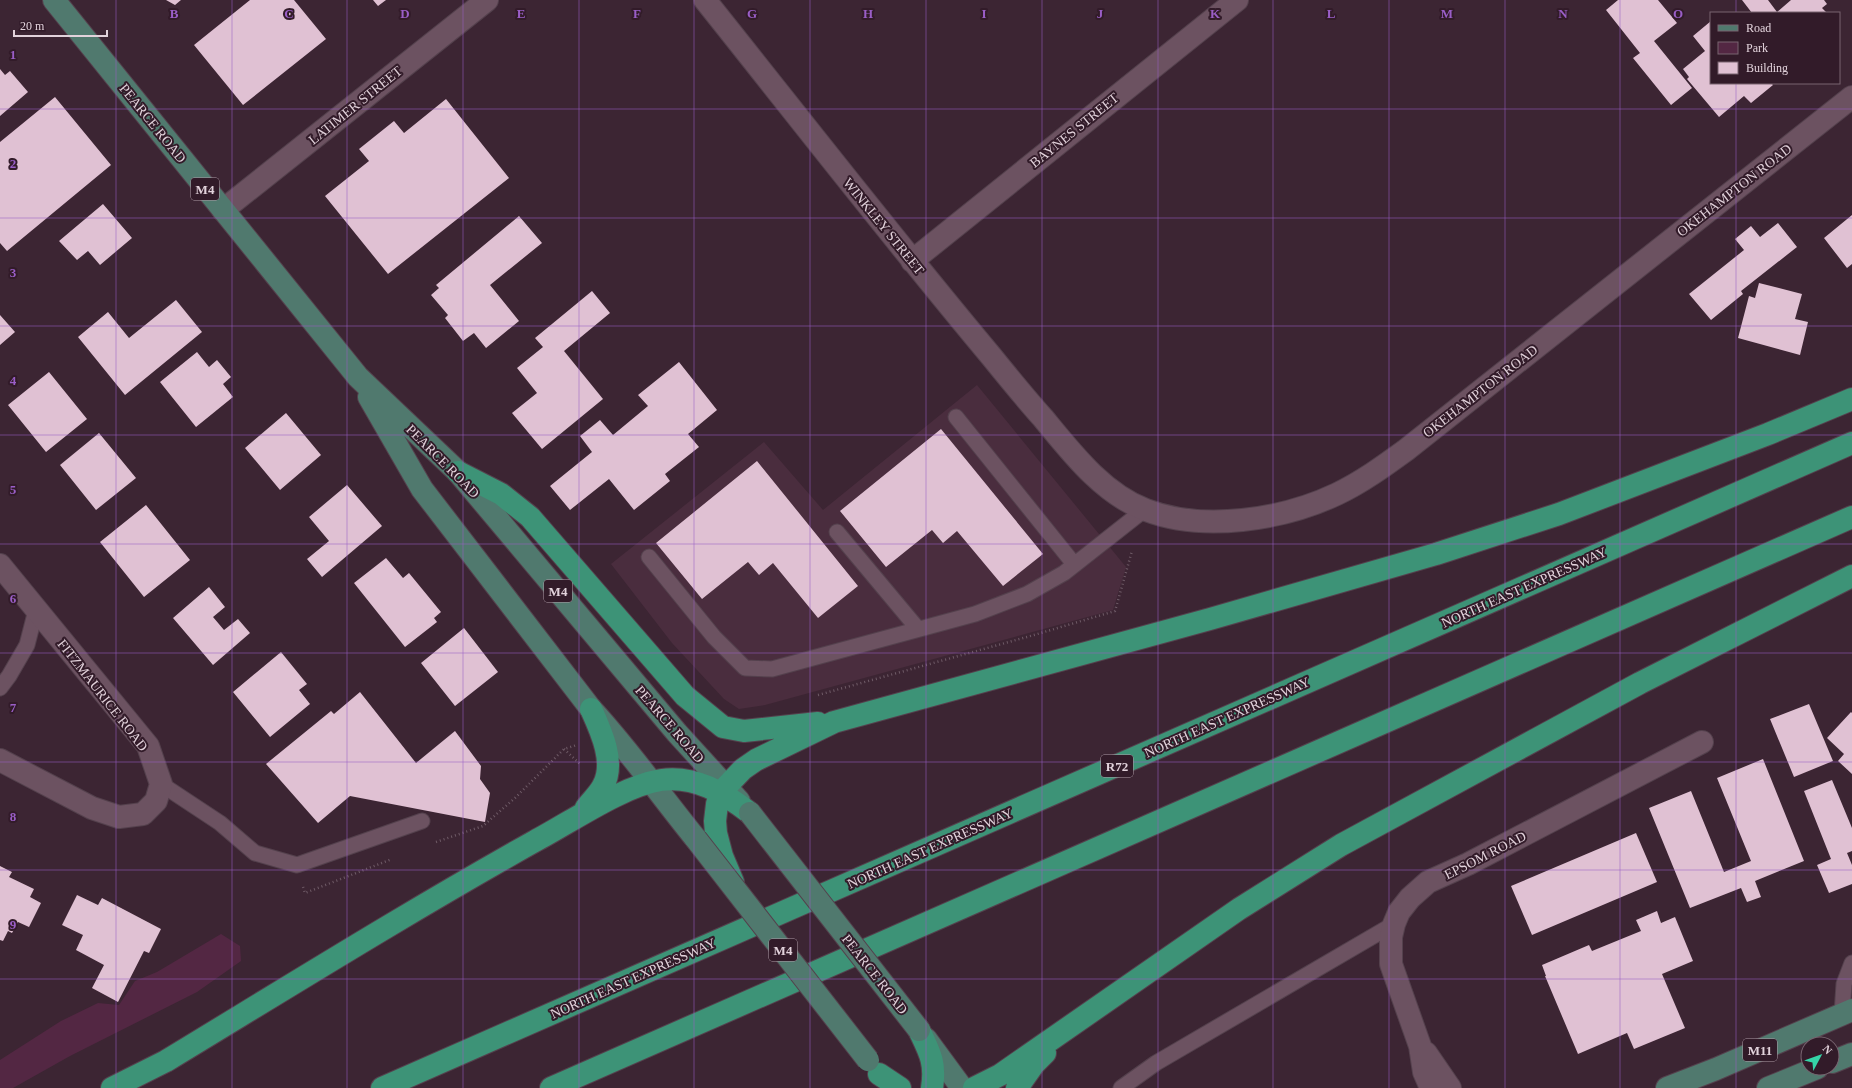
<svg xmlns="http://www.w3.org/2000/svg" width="1852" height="1088" font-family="Georgia,serif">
	<rect width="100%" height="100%" fill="#3c2533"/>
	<path fill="#4a2d3e" d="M977,385L1126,567L1113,610L765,705L739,709L724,699L672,643L611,564L764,442L823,510Z"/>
	<path fill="#532743" d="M221,934L240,946L241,961L197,992L70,1056L13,1088H0V1060L61,1021L98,1003L119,1005L135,981L157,972Z"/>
	<path fill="#e0c1d3" d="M166,0H181L175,5Z
		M250,0H294L326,39L243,105L194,45Z
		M373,0H386L378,6Z
		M1618,0H1658L1677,23L1654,41L1692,88L1671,105L1633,58L1640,53L1606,10Z
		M1742,0H1768L1777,12L1791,0H1824L1827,4L1822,8L1827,13H1752Z
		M1711,21V83H1771L1773,85L1751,103L1744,96L1719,117L1687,79L1689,77L1683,69L1705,51L1693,36Z
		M0,69L5,75L10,71L28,92L0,116Z
		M55,97L111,165L7,251L0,243V142Z
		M446,99L509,178L388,274L325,196L369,161L359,149L394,121L404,133Z
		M103,204L132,238L100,265L88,251L77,260L59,241Z
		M1852,215V264L1847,268L1824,238Z
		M519,216L542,243L490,285L519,321L486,348L474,333L463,341L445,318L448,315L431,295L439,288L436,285Z
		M1778,223L1797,247L1741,291L1743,294L1711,320L1689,294L1744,250L1735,239L1751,226L1760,237Z
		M1759,283L1802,294L1795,319L1808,322L1800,355L1738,338L1749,296L1755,298Z
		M592,291L610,313L564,351L603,399L542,449L512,413L537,393L517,368L543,347L535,338Z
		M176,300L202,332L125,395L78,337L108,312L129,338Z
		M0,315L15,332L0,345Z
		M197,352L209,367L217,360L231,377L223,384L233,397L196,427L160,382Z
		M679,362L717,410L688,434L699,447L665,474L670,481L634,510L609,479L570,510L550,486L592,452L580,436L600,420L613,435L648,406L638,395Z
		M49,372L87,419L46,452L8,405Z
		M286,413L321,455L280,490L245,448Z
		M941,429L1043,554L1003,586L957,531L943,543L932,530L886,567L840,511Z
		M99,433L136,478L96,510L60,465Z
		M757,461L858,586L818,618L773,563L759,575L748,562L702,599L656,543Z
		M347,485L382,526L322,577L307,559L329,541L309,517Z
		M146,505L190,560L144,597L100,542Z
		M386,558L403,578L409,573L441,612L434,618L437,622L405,647L354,583Z
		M209,587L225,607L213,617L224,630L238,619L250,633L213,665L173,618Z
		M464,628L498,672L455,706L421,663Z
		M281,652L307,684L299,690L310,704L270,737L233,692Z
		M360,692L416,763L455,731L481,766L480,779L490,793L485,822L350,796L318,823L266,764L331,711L334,714Z
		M1809,704L1833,761L1794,777L1770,719Z
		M1851,712L1852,713V774L1838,761L1844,754L1827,738Z
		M1763,759L1804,861L1755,881L1761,897L1747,902L1741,888L1690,908L1649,808L1691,791L1724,872L1751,861L1717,778Z
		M1832,780L1852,828V851L1847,853L1852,865V884L1829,893L1817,865L1831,859L1804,791Z
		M1636,833L1657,882L1532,935L1511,886Z
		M0,866L12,872L9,877L34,889L30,897L41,903L29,927L18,922L12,933L8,931L3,941L0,940Z
		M77,895L98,905L102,898L161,929L149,953L144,951L118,1002L92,988L104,965L76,950L83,935L62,925Z
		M1657,911L1661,923L1675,917L1693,961L1662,974L1685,1028L1634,1049L1627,1033L1578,1054L1545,976H1546L1542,965L1589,945L1592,951L1641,931L1636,920Z"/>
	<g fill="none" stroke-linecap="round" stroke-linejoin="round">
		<g stroke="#54414d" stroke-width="17">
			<path id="lane" d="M956,417L1074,564
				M837,532L918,629
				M649,557L714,637L745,668L772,669L975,614L1027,594L1064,573L1144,510
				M0,688L9,676L27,645L36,610
				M161,784L220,823L255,853L297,865L422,821
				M1842,1014L1844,984L1852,963
				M1121,1088L1156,1063L1394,924"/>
		</g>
		<g stroke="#54414d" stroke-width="24">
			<path id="street" d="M705,0C800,119 893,239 991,356C1008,377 1025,398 1043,418C1071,452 1103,494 1146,510C1203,532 1282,520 1337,494C1362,482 1384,466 1406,450L1852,97
				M223,210L487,0
				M912,261L1237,0
				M0,565L148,746L161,784L156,801L143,814L119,817L92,808L0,760
				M1426,1053L1450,1088
				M1431,1088L1424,1072L1420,1046L1391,964V937L1394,924L1399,912L1410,898L1428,882L1468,864L1702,742"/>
		</g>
		<g stroke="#54414d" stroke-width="24">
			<path id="primary" d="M54,0L358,377L458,472L677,733L739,801
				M369,397L422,489L591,709C629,750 661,796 696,839
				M926,1039L962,1088
				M1832,1062L1852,1054
				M1667,1088L1716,1069L1852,1010
				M1768,1088L1817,1068"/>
		</g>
		<g stroke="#54414d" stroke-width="24">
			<path id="highway" d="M458,472L501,494L530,517L685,696L723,727L744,731L818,723
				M586,808C591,801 599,794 603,786C616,763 601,731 591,709
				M733,882L722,856L716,833L715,821L717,804L721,792L743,769L756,760L834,722L1210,619L1436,554L1559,514L1768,434L1852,399
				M919,1030C930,1053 936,1063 932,1088
				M879,1074L900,1088
				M112,1088L166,1061C288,987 410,911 535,841C571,822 622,786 661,780C695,775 724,793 750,813
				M382,1088L1852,443
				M551,1088L1852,517
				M974,1088L1000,1075L1239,909L1341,845L1640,683L1852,576
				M1017,1088L1034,1064L1045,1053"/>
		</g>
		<path stroke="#6f5b67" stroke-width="2.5" stroke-dasharray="1 3" stroke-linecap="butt" d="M818,695L1034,635L1115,611L1132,551
			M564,749L581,765
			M436,842L483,826L515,798L564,749L577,745
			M303,887L305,893L392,859"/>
		<use href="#lane" stroke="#6c5261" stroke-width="15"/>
		<use href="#street" stroke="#6c5261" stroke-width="22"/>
		<use href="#primary" stroke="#50796e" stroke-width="22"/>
		<use href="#highway" stroke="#3d9377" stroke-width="22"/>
		<g stroke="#54414d" stroke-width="24" stroke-linecap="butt">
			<path id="primary-bridge" d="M750,813L919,1030
				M696,839L868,1060"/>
		</g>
		<use href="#primary-bridge" stroke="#50796e" stroke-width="22"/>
	</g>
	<path fill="none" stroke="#9a5ec7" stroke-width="1" stroke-opacity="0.55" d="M116,0V1088M232,0V1088M347,0V1088M463,0V1088M579,0V1088M694,0V1088M810,0V1088M926,0V1088M1042,0V1088M1158,0V1088M1273,0V1088M1389,0V1088M1505,0V1088M1620,0V1088M1736,0V13M1736,83V1088M0,109H1852M0,218H1852M0,326H1852M0,435H1852M0,544H1852M0,653H1852M0,762H1852M0,870H1852M0,979H1852"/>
	<g text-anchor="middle" stroke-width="4" stroke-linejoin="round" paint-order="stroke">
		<g fill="#321b29" stroke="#ad9ba6" stroke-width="1">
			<rect x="191" y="178" width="28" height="22" rx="3"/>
			<rect x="544" y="580" width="28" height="22" rx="3"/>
			<rect x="1101" y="755" width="32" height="22" rx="3"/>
			<rect x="769" y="939" width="28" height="22" rx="3"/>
			<rect x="1743" y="1039" width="34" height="22" rx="3"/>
		</g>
		<g font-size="13" font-weight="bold" fill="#e2d2db">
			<text x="205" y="194">M4</text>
			<text x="558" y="596">M4</text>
			<text x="1117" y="771">R72</text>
			<text x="783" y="955">M4</text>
			<text x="1760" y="1055">M11</text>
		</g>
		<g font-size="14" fill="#e2d2db" stroke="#321b29">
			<text transform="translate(355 105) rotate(-39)" y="5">LATIMER STREET</text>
			<text transform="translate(153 123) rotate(51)" y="5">PEARCE ROAD</text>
			<text transform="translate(1074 130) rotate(-39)" y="5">BAYNES STREET</text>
			<text transform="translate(1734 190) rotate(-38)" y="5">OKEHAMPTON ROAD</text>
			<text transform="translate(884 226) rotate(51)" y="5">WINKLEY STREET</text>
			<text transform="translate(1480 391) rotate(-38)" y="5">OKEHAMPTON ROAD</text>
			<text transform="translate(443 461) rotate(45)" y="5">PEARCE ROAD</text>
			<text transform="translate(1524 587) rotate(-24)" y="5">NORTH EAST EXPRESSWAY</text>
			<text transform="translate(103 695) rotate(52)" y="5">FITZMAURICE ROAD</text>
			<text transform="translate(1227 717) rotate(-24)" y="5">NORTH EAST EXPRESSWAY</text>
			<text transform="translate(670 724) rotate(49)" y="5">PEARCE ROAD</text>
			<text transform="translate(930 848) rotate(-24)" y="5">NORTH EAST EXPRESSWAY</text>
			<text transform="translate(1485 855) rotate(-27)" y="5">EPSOM ROAD</text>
			<text transform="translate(875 974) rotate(52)" y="5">PEARCE ROAD</text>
			<text transform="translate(633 978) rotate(-24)" y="5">NORTH EAST EXPRESSWAY</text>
		</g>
	</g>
	<g font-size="13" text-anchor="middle" font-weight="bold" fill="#9a5ec7" stroke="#321b29" stroke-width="4" stroke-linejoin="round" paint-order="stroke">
		<text x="174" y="18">B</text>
		<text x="289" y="18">C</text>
		<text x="405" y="18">D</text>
		<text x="521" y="18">E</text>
		<text x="637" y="18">F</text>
		<text x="752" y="18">G</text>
		<text x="868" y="18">H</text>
		<text x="984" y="18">I</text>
		<text x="1100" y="18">J</text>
		<text x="1215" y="18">K</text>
		<text x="1331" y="18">L</text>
		<text x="1447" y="18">M</text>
		<text x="1563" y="18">N</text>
		<text x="1678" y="18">O</text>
		<text x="13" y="59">1</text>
		<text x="13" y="168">2</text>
		<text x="13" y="277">3</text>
		<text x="13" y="385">4</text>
		<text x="13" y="494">5</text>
		<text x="13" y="603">6</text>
		<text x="13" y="712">7</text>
		<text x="13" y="821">8</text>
		<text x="13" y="929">9</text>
	</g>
	<rect x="1710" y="12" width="130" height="72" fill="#321b29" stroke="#786470"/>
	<rect x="1718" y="25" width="20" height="6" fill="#50796e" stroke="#786470"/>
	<text x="1746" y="32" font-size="12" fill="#e2d2db">Road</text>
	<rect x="1718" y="42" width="20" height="12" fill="#532743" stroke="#786470"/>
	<text x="1746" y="52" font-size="12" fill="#e2d2db">Park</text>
	<rect x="1718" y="62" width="20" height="12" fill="#e0c1d3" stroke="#786470"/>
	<text x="1746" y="72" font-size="12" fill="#e2d2db">Building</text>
	<g transform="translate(1820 1056) rotate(49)"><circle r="19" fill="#321b29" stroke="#786470"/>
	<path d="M0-3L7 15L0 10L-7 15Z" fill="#35d4a7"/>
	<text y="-6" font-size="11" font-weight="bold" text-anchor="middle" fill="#e2d2db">N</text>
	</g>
	<path d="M14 30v6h93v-6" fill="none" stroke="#e2d2db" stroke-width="2"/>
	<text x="20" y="30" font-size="12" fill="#e2d2db" stroke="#321b29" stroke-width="3" paint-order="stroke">20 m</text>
</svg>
